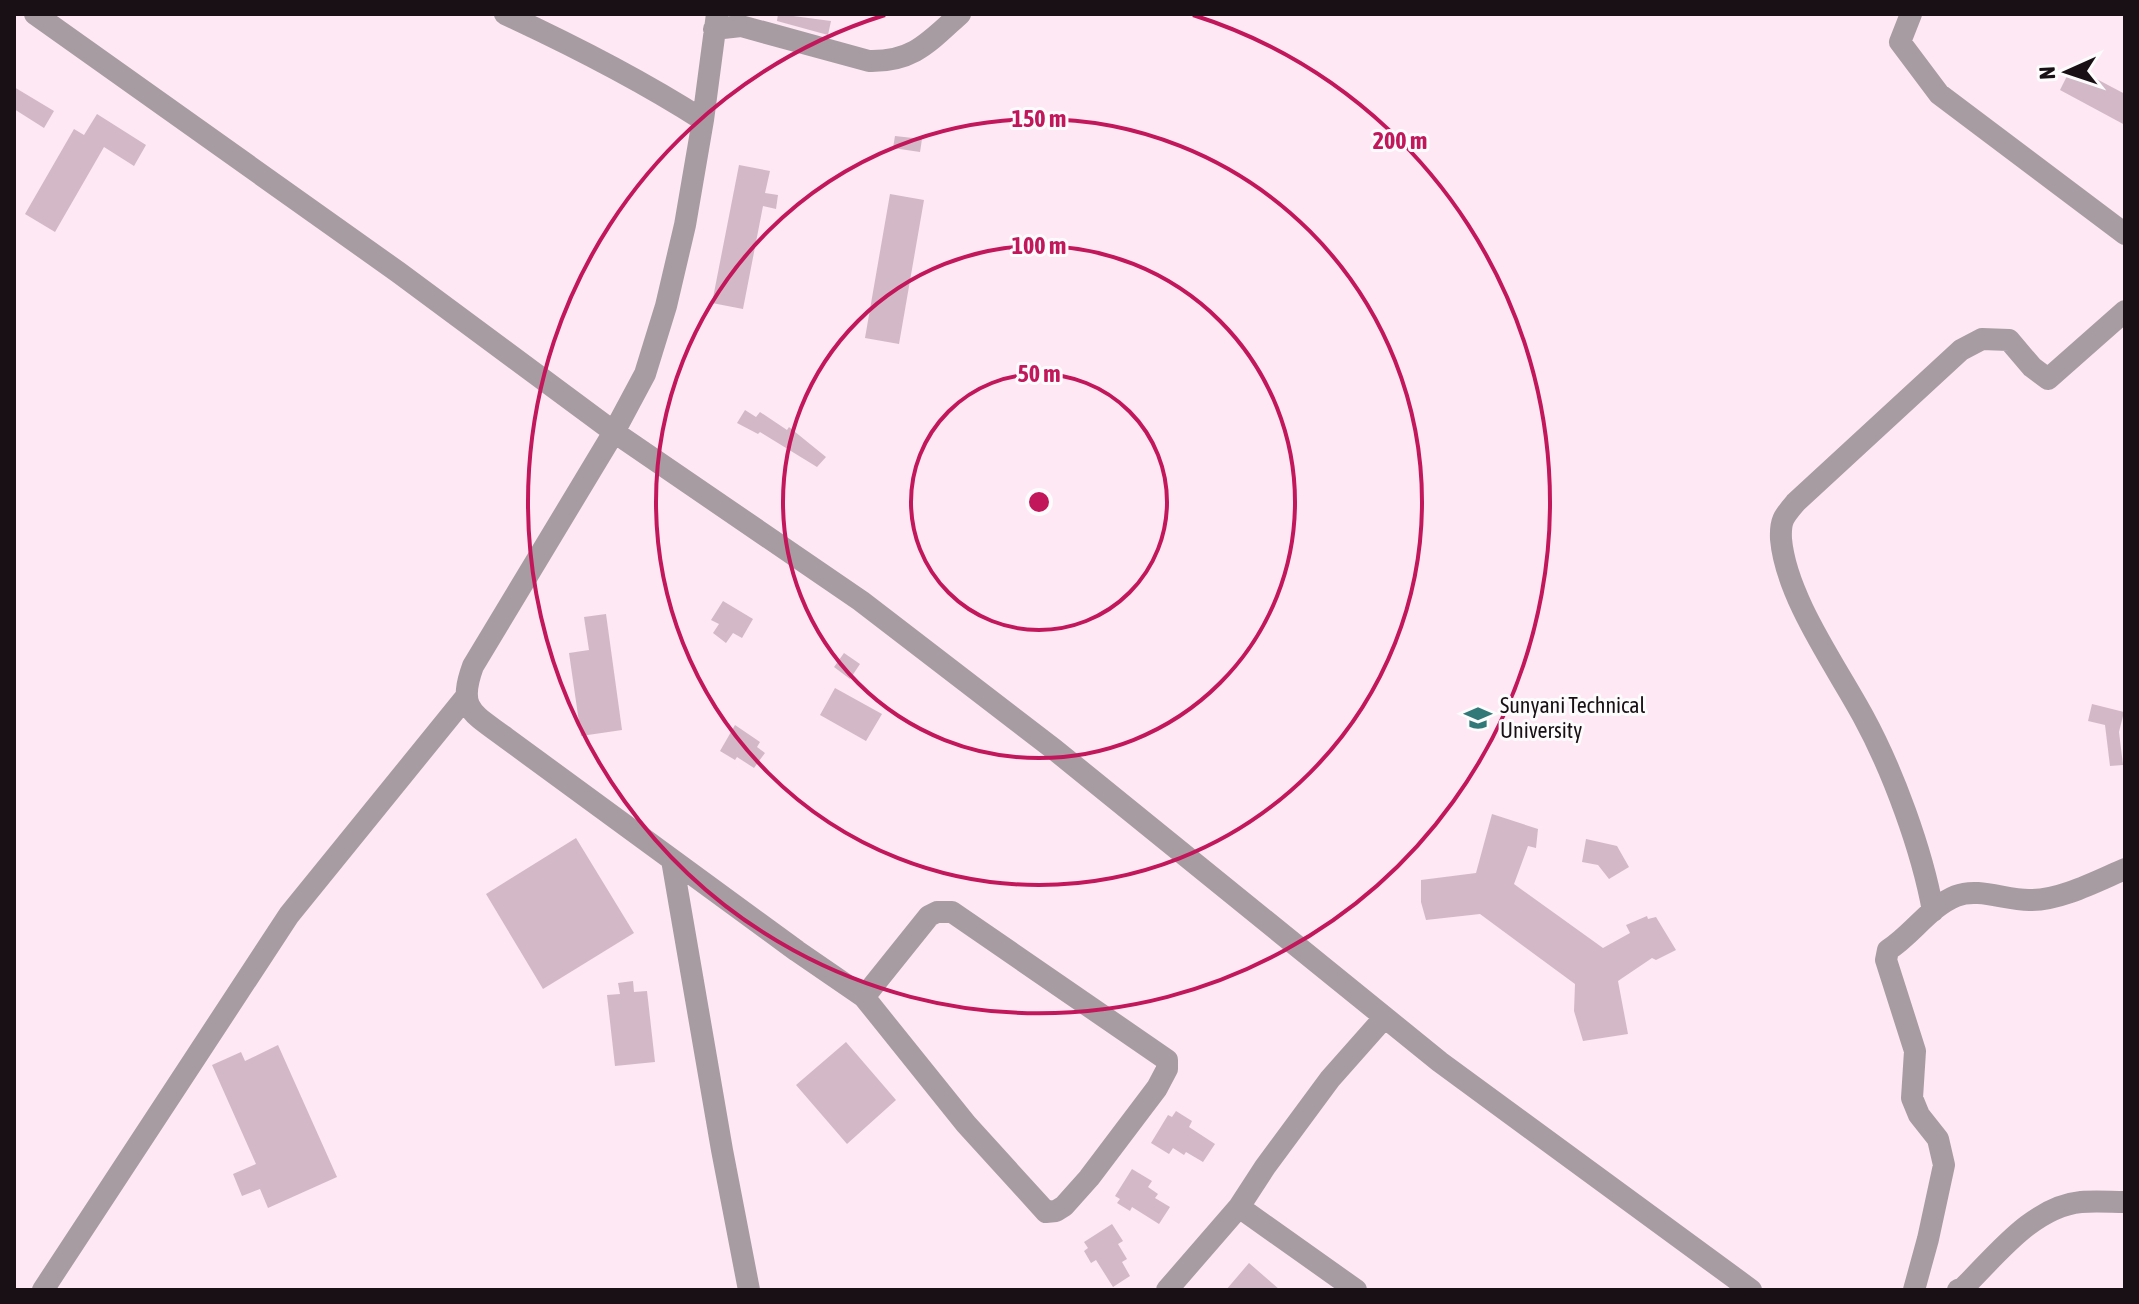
<svg xmlns="http://www.w3.org/2000/svg" width="2139" height="1304" font-family="'Asap Condensed',sans-serif">
	<rect width="100%" height="100%" fill="#fee8f4"/>
	<path fill="#d3b9c7" d="M778,14L831,21L828,35L777,21Z
		M2072,66L2125,94V125L2060,90Z
		M14,87L54,111L44,128L14,109Z
		M97,114L146,145L134,166L104,147L55,232L25,214L74,129L84,135Z
		M895,136L922,139L920,152L893,148Z
		M739,165L770,171L765,193L778,195L776,209L763,206L743,309L712,303Z
		M890,194L924,200L899,344L865,338Z
		M745,410L756,417L760,412L787,430L789,427L826,457L817,467L760,432L758,434L737,423Z
		M723,601L753,619L742,638L733,633L726,643L713,633L719,624L711,620Z
		M606,614L622,730L581,736L569,653L589,650L584,617Z
		M844,653L860,664L850,679L834,667Z
		M835,688L882,714L866,741L820,715Z
		M2092,704L2124,712L2119,732L2123,765L2110,766L2105,725L2088,721Z
		M735,725L760,742L757,747L765,753L754,768L737,757L735,760L720,751Z
		M1492,814L1538,829L1536,848L1528,846L1514,884L1603,948L1630,933L1626,925L1647,916L1648,919L1656,917L1676,950L1656,960L1652,958L1618,981L1628,1034L1583,1041L1574,1011L1575,984L1480,914L1426,920L1421,902V880L1476,873Z
		M576,838L634,933L543,989L486,894Z
		M1586,839L1617,846L1629,867L1609,879L1598,865L1582,862Z
		M633,981L634,992L647,991L655,1062L615,1066L607,995L620,994L618,983Z
		M846,1042L896,1100L847,1144L796,1085Z
		M278,1045L337,1177L268,1208L260,1189L242,1196L233,1174L256,1164L212,1065L241,1052L245,1061Z
		M1176,1111L1192,1121L1189,1127L1215,1144L1203,1162L1186,1152L1184,1155L1173,1148L1169,1154L1151,1143L1168,1115L1172,1117Z
		M1132,1169L1152,1181L1148,1187L1158,1194L1155,1198L1170,1207L1159,1224L1132,1207L1130,1211L1117,1203L1120,1199L1115,1196Z
		M1112,1224L1123,1241L1118,1244L1127,1259L1122,1262L1130,1276L1113,1287L1096,1260L1091,1263L1084,1251L1088,1248L1084,1242Z
		M1249,1263L1280,1290H1226Z"/>
	<g fill="none" stroke-linecap="round" stroke-linejoin="round">
		<path stroke="#a89ca3" stroke-width="22" d="M35,14L398,272L614,432L861,601L1055,750L1440,1062L1751,1290
			M505,14C574,46 639,79 703,120
			M717,14L703,120L685,225L666,306L645,374L614,432L473,666C457,710 473,713 506,738L797,951L864,997L966,1124L1046,1212L1056,1211L1064,1206L1089,1178L1157,1088L1167,1069V1060L952,912H937L929,916L864,997
			M1911,14L1900,42L1939,94L2125,234
			M714,29L741,26L869,61C913,62 929,42 960,14
			M672,860L722,1150L749,1290
			M1933,911C1922,850 1893,771 1863,716C1836,666 1786,597 1781,539C1780,520 1784,516 1796,502L1961,350L1982,339L2009,340L2032,367L2048,379L2125,311
			M1239,1207L1356,1290
			M43,1290L289,915L465,698
			M1167,1290L1239,1207L1265,1167L1330,1079L1384,1018
			M1914,1290L1928,1239L1944,1165L1938,1139L1919,1115L1912,1098L1915,1051L1886,960L1888,950C1912,935 1929,907 1956,896C1979,887 2007,901 2031,900C2061,900 2097,881 2125,869
			M1958,1290L1963,1288C1996,1256 2032,1207 2081,1202C2096,1201 2111,1202 2125,1202"/>
	</g>
	<g fill="none" stroke="#c2185b" stroke-width="4">
		<circle cx="1039" cy="502" r="128"/>
		<circle cx="1039" cy="502" r="256"/>
		<circle cx="1039" cy="502" r="383"/>
		<path d="M1193 15A511 511 0 1 1 885 15"/>
	</g>
	<defs>
		<g id="university-bare" transform="scale(2.16)"><path d="M0-5L7-2L0 1L-7-2ZM-4 1L0 2.5L4 1V4Q0 6-4 4Z" fill="#307978" stroke="#fcfcfc" stroke-width="2.5" paint-order="stroke"/></g>
	</defs>
	<g fill-rule="evenodd">
		<use href="#university-bare" x="1478" y="718"/>
	</g>
	<g text-anchor="middle" stroke-width="6" stroke-linejoin="round" paint-order="stroke">
		<g font-size="22" fill="#191015" stroke="#fcfcfc" text-anchor="start">
			<text x="1500" y="713">Sunyani Technical<tspan x="1500" dy="25">University</tspan></text>
		</g>
	</g>
	<circle cx="1039" cy="502" r="12" fill="#c2185b" stroke="#fcfcfc" stroke-width="4"/>
	<g font-size="24" text-anchor="middle" font-weight="bold" fill="#c2185b" stroke="#fcfcfc" stroke-width="6" stroke-linejoin="round" paint-order="stroke">
		<text x="1039" y="127">150 m</text>
		<text x="1400" y="149">200 m</text>
		<text x="1039" y="254">100 m</text>
		<text x="1039" y="382">50 m</text>
	</g>
	<rect width="2139" height="1304" fill="none" stroke="#191015" stroke-width="32"/>
	<g transform="translate(2067 72) rotate(267)" stroke="#fcfcfc" stroke-width="6" paint-order="stroke">
	<path d="M0-6L14 30L0 20L-14 30Z" fill="#191015"/>
	<text y="-12" font-size="22" font-weight="bold" text-anchor="middle" fill="#191015">N</text>
	</g>
</svg>
